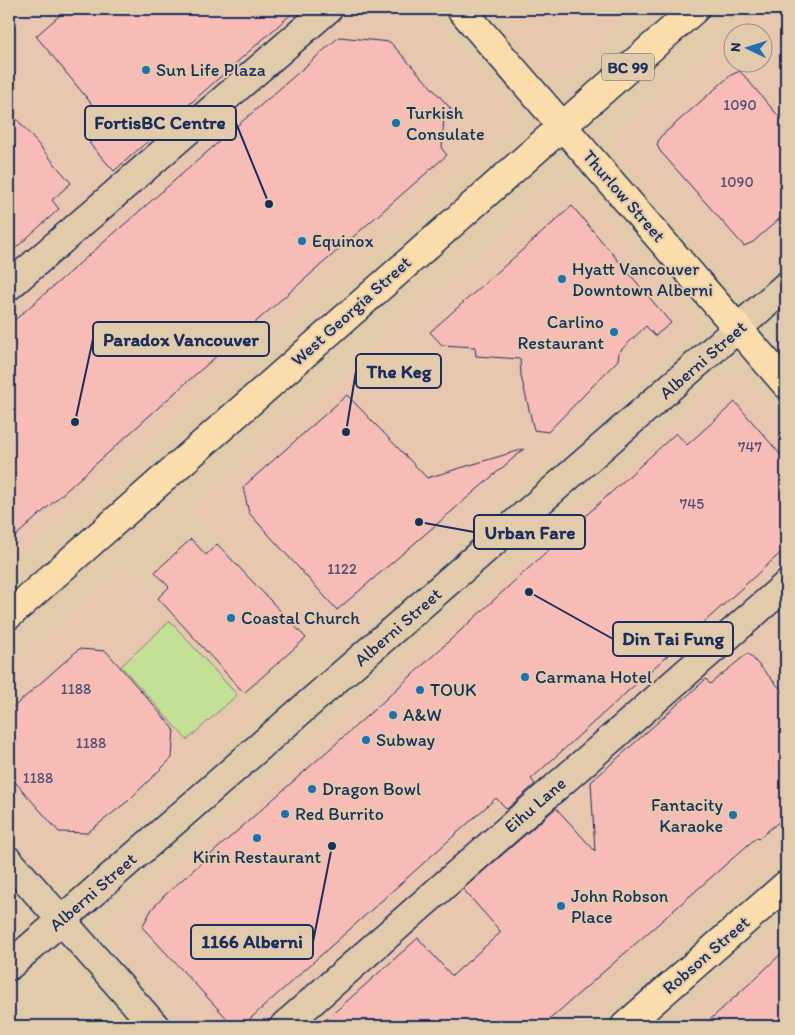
<svg xmlns="http://www.w3.org/2000/svg" width="795" height="1035" font-family="Itim,sans-serif">
	<rect width="100%" height="100%" fill="#e2cbab"/>
	<filter id="ink" filterUnits="userSpaceOnUse"><feTurbulence type="fractalNoise" baseFrequency=".02" numOctaves="2"/><feDisplacementMap in="SourceGraphic" scale="10" xChannelSelector="R" yChannelSelector="G"/><feConvolveMatrix kernelMatrix="1 2 1 2 8 2 1 2 1" color-interpolation-filters="sRGB"/></filter>
	<g filter="url(#ink)">
		<path fill="#e9c6af" fill-rule="evenodd" d="M26,9H423L506,102L510,109V124L504,134L9,565V23Z
			M504,9H629L608,28L600,48L565,78L547,74L539,69L509,33Z
			M759,9H786V257L756,284L743,290L737,289L733,286L620,160L615,146L622,130ZM732,32H762V62H732Z
			M569,185L585,192L689,315L693,322V331L687,339L326,658L192,509L556,188Z
			M738,375L748,381L786,424V853L588,1026H183L113,947L108,933L110,923L115,916L721,382Z
			M128,564L258,715L80,873L68,881L61,882L41,874L9,834V669Z
			M786,922V1026H667Z"/>
		<path fill="#c4e097" stroke="#70887a" d="M170,621L237,695L187,740L121,666Z"/>
		<path fill="#f8bcb7" stroke="#1b2f5e" d="M67,9H297L114,171L90,144L91,103L36,36Z
			M339,37L390,42L451,109L444,114L442,149L447,155L188,381L9,542V325Z
			M740,71L786,125V213L753,242L744,246L660,151L657,145L660,137L731,75Z
			M9,110L71,183L52,200L59,209L9,254Z
			M572,206L671,323L655,336L646,326L619,352L618,360L548,432L534,430L521,376L520,359L476,356L475,347L442,345L430,332Z
			M347,395L427,478L524,449L337,610L249,513L243,487Z
			M735,402L786,461V548L531,779L535,784L507,809L496,798L242,1026H234L142,927L152,909L165,895L376,708L676,433L687,445Z
			M191,539L206,555L217,544L306,638L244,693L158,598L169,587L155,572Z
			M79,649L106,651L174,729L172,758L128,801L87,833L59,832L9,775V711Z
			M748,653L786,695V816L758,839L757,837L542,1026H319L418,938L452,976L501,932L463,889L556,808L595,851L591,782L706,679L710,684Z
			M786,949V1026H703L759,975Z"/>
		<g fill="none" stroke-linecap="round" stroke-linejoin="round">
			<g stroke="#1b2f5e" stroke-width="31">
				<path id="minor" d="M9,286L328,9
					M9,861L155,1026
					M9,966L786,286
					M284,1026L786,585"/>
			</g>
			<g stroke="#1b2f5e" stroke-width="31">
				<path id="major" d="M461,9L786,384
					M625,1026L786,885"/>
			</g>
			<g stroke="#1b2f5e" stroke-width="31">
				<path id="highway" d="M9,615L695,9"/>
			</g>
			<use href="#minor" stroke="#e2cbab" stroke-width="28"/>
			<use href="#major" stroke="#faddab" stroke-width="28"/>
			<use href="#highway" stroke="#faddab" stroke-width="28"/>
		</g>
	</g>
	<g fill="#1f6fb2" stroke="#e2cbab" stroke-width="2">
		<circle cx="146" cy="70" r="5"/>
		<circle cx="396" cy="123" r="5"/>
		<circle cx="302" cy="241" r="5"/>
		<circle cx="562" cy="279" r="5"/>
		<circle cx="614" cy="332" r="5"/>
		<circle cx="231" cy="618" r="5"/>
		<circle cx="525" cy="677" r="5"/>
		<circle cx="420" cy="690" r="5"/>
		<circle cx="393" cy="715" r="5"/>
		<circle cx="366" cy="740" r="5"/>
		<circle cx="312" cy="789" r="5"/>
		<circle cx="285" cy="814" r="5"/>
		<circle cx="733" cy="815" r="5"/>
		<circle cx="257" cy="838" r="5"/>
		<circle cx="561" cy="906" r="5"/>
	</g>
	<g text-anchor="middle" stroke-width="4" stroke-linejoin="round" paint-order="stroke">
		<g font-size="15" fill="#525274">
			<text x="740" y="110">1090</text>
			<text x="737" y="187">1090</text>
			<text x="750" y="452">747</text>
			<text x="692" y="509">745</text>
			<text x="342" y="574">1122</text>
			<text x="76" y="694">1188</text>
			<text x="91" y="748">1188</text>
			<text x="38" y="783">1188</text>
		</g>
		<rect fill="#e2cbab" stroke="#575e75" stroke-width="1" x="602" y="53.5" width="52" height="27" rx="4"/>
		<g font-size="16" font-weight="bold" fill="#1b2f5e">
			<text x="628" y="73">BC 99</text>
		</g>
		<g font-size="18" fill="#1b2f5e" stroke="#e2cbab" text-anchor="start">
			<text x="156" y="76">Sun Life Plaza</text>
			<text x="406" y="119">Turkish<tspan x="406" dy="21">Consulate</tspan></text>
			<text x="312" y="247">Equinox</text>
			<text x="572" y="275">Hyatt Vancouver<tspan x="572" dy="21">Downtown Alberni</tspan></text>
			<text x="604" y="328" text-anchor="end">Carlino<tspan x="604" dy="21">Restaurant</tspan></text>
			<text x="241" y="624">Coastal Church</text>
			<text x="535" y="683">Carmana Hotel</text>
			<text x="430" y="696">TOUK</text>
			<text x="403" y="721">A&amp;W</text>
			<text x="376" y="746">Subway</text>
			<text x="322" y="795">Dragon Bowl</text>
			<text x="723" y="811" text-anchor="end">Fantacity<tspan x="723" dy="21">Karaoke</tspan></text>
			<text x="295" y="820">Red Burrito</text>
			<text x="257" y="863" text-anchor="middle">Kirin Restaurant</text>
			<text x="571" y="902">John Robson<tspan x="571" dy="21">Place</tspan></text>
		</g>
		<g font-size="18" fill="#1b2f5e" stroke="#e2cbab">
			<text transform="translate(624 196) rotate(49)" y="6">Thurlow Street</text>
			<text transform="translate(351 311) rotate(-42)" y="6">West Georgia Street</text>
			<text transform="translate(703 360) rotate(-41)" y="6">Alberni Street</text>
			<text transform="translate(398 627) rotate(-41)" y="6">Alberni Street</text>
			<text transform="translate(535 805) rotate(-41)" y="6">Eihu Lane</text>
			<text transform="translate(93 892) rotate(-41)" y="6">Alberni Street</text>
			<text transform="translate(706 955) rotate(-41)" y="6">Robson Street</text>
		</g>
	</g>
	<path fill="none" stroke="#1b2f5e" stroke-width="2" d="M269 204L236 123M75 422L93 339M346 432L356 371M419 522L474 532M529 592L613 639M332 846L313 942"/>
	<g fill="#1b2f5e" stroke="#e2cbab" stroke-width="2">
		<circle cx="269" cy="204" r="5"/>
		<circle cx="75" cy="422" r="5"/>
		<circle cx="346" cy="432" r="5"/>
		<circle cx="419" cy="522" r="5"/>
		<circle cx="529" cy="592" r="5"/>
		<circle cx="332" cy="846" r="5"/>
	</g>
	<g fill="#e2cbab" stroke="#1b2f5e" stroke-width="2">
		<rect x="85" y="106" width="151" height="34" rx="5"/>
		<rect x="93" y="322" width="176" height="34" rx="5"/>
		<rect x="356" y="354" width="85" height="34" rx="5"/>
		<rect x="474" y="515" width="111" height="34" rx="5"/>
		<rect x="613" y="622" width="120" height="34" rx="5"/>
		<rect x="191" y="925" width="122" height="34" rx="5"/>
	</g>
	<g font-size="19" text-anchor="middle" font-weight="bold" fill="#1b2f5e">
		<text x="160" y="129">FortisBC Centre</text>
		<text x="181" y="346">Paradox Vancouver</text>
		<text x="399" y="378">The Keg</text>
		<text x="530" y="539">Urban Fare</text>
		<text x="673" y="645">Din Tai Fung</text>
		<text x="252" y="948">1166 Alberni</text>
	</g>
	<rect width="795" height="1035" fill="none" stroke="#e2cbab" stroke-width="30"/>
	<rect x="15" y="15" width="765" height="1005" fill="none" stroke="#1b2f5e" stroke-width="2" filter="url(#ink)"/>
	<g transform="translate(748 48) rotate(274)"><circle r="24" fill="#e2cbab" stroke="#928d8c"/>
	<path d="M0-4L9 19L0 12L-9 19Z" fill="#1f6fb2"/>
	<text y="-8" font-size="14" font-weight="bold" text-anchor="middle" fill="#1b2f5e">N</text>
	</g>
</svg>
